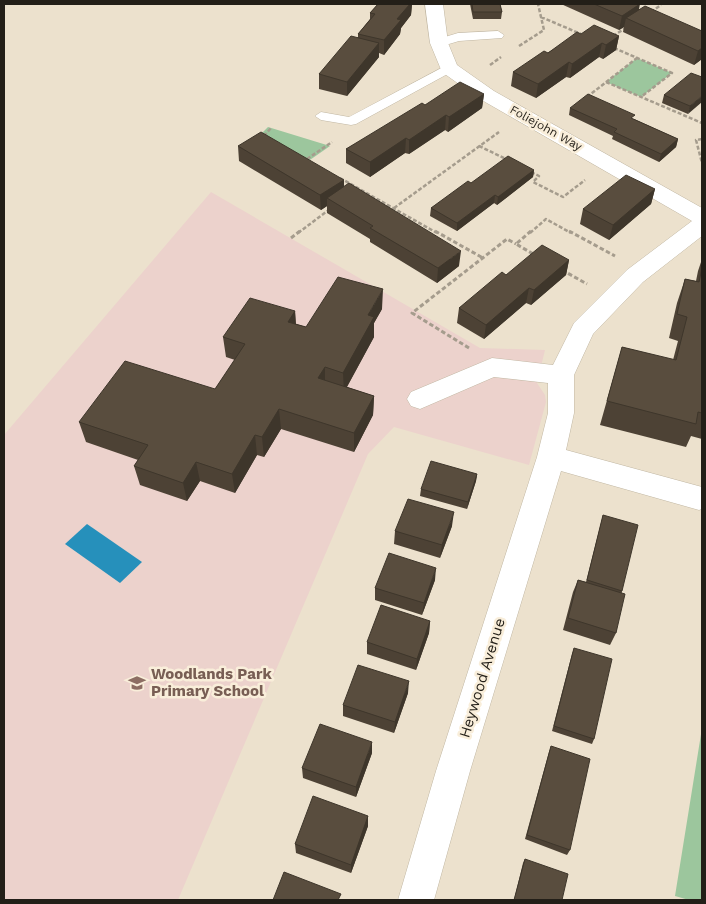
<svg xmlns="http://www.w3.org/2000/svg" width="706" height="904" font-family="'Work Sans',sans-serif">
	<rect width="100%" height="100%" fill="#ece1cd"/>
	<path fill="#ecd2cc" d="M211,192L480,348L545,350L537,383L545,395L546,402L529,465L394,427L368,454L178,900H4V435Z"/>
	<path fill="#9cc69d" d="M637,58L672,73L641,97L606,82Z
		M268,127L330,146L307,162L260,135Z
		M702,728V900H689L675,896Z"/>
	<path fill="#2690bb" d="M87,524L142,562L120,583L65,544Z"/>
	<g fill="none" stroke-linecap="round" stroke-linejoin="round">
		<g stroke="#c1b7a3" stroke-width="1">
			<path id="service" d="M498,31L504,35L502,38L459,41L439,47L433,43L435,40L458,33Z
				M449,64L453,65L455,68L453,71L356,124L351,125L321,120L315,116L321,112L349,117Z"/>
		</g>
		<g stroke="#c1b7a3" stroke-width="1">
			<path id="minor" d="M425,4H443L448,43L457,65L494,91L702,208V236L643,282L593,334L574,375V413L566,450L702,487V509L699,510L561,471L470,771L434,900H398L436,771L537,457L548,413V383L494,377L420,409L411,406L407,399L411,392L492,358L553,365L574,323L627,270L692,221L480,99L442,72L430,43Z"/>
		</g>
		<path stroke="#a59c8d" stroke-width="2.5" stroke-dasharray="4 2" stroke-linecap="butt" d="M651,12L661,5
			M541,17L581,34
			M613,36L627,27
			M519,46L544,30L538,4
			M614,48L672,73L641,97
			M490,65L501,57
			M606,82L702,123
			M587,97L637,58
			M264,136L271,128
			M702,139L696,140L702,163
			M479,146L508,160
			M307,159L332,142
			M531,172L539,176L533,182L563,197L585,180
			M340,178L437,233
			M394,208L499,132
			M298,233L330,209
			M530,233L546,219L571,233"/>
		<path stroke="#a59c8d" stroke-width="3" stroke-dasharray="4.5 2.5" stroke-linecap="butt" d="M435,231L483,258
			M531,231L516,244L535,255
			M569,231L615,256
			M291,238L300,231
			M562,270L587,284
			M469,348L412,313L507,239L516,244"/>
		<use href="#service" fill="#fff" fill-rule="evenodd"/>
		<use href="#minor" fill="#fff" fill-rule="evenodd"/>
	</g>
	<path fill="#4d4235" d="M378,4H412L411,15L401,28L400,34L384,55L379,53V57L347,96L319,89V74L358,37V34L370,19V13Z
		M470,4H500L502,12L501,19H473Z
		M561,4H639V9L702,31V59L694,65L623,32L624,27L619,30Z
		M581,34L619,36L616,50L603,59L599,57L570,78L566,77L536,98L511,86L513,72Z
		M702,77L688,114L662,103L664,95Z
		M484,94L482,108L448,132L445,130L409,154L405,153L370,177L346,163V149L425,105Z
		M570,108L634,119L678,139L676,147L659,162L612,139L613,136L569,115Z
		M238,146L344,180V187L459,266L437,283L370,242V239L327,213V206L321,210L239,161Z
		M534,170L533,177L497,205L494,203L457,231L430,216L431,208L471,183Z
		M655,189L651,204L609,240L580,224L583,209Z
		M702,259V439L691,436L686,447L600,425L622,347L673,360L678,341L669,338L677,303L685,279L696,281L698,271Z
		M569,260L566,275L531,305L526,303L484,339L457,323L459,308L506,275Z
		M382,309L374,323V337L347,387L374,396L373,415L354,452L281,429L264,457L257,455L235,493L200,481L187,501L140,485L134,466L138,460L86,442L79,422L215,389L235,360L226,357L223,337L295,311L296,324L306,327Z
		M477,474L476,481L467,509L420,496L421,489Z
		M603,515L622,591L616,633L610,645L563,630L573,592L578,580L586,582Z
		M452,526L440,558L394,544L395,531Z
		M435,580L422,615L375,600V588Z
		M430,621L429,633L416,670L367,654V642Z
		M574,648L594,739L592,744L552,731L572,654Z
		M408,693L394,733L343,716V705Z
		M551,746L570,850L567,855L525,839L549,752Z
		M372,753L356,797L303,778L302,768Z
		M368,816V826L351,873L296,853L295,844Z
		M525,859L562,900H514L523,863Z"/>
	<path fill="#3e362b" d="M410,4H412L411,15L401,28L400,34L384,55V40L397,19Z
		M640,4L637,19L626,18L624,27L619,30L622,16Z
		M619,36L616,50L603,59L606,45Z
		M379,43V57L347,96V82Z
		M602,43L599,57L570,78L572,64Z
		M702,48V59L694,65L698,51Z
		M569,62L566,77L536,98L538,84Z
		M484,94L482,108L448,132L449,117Z
		M702,96V102L688,114L690,106Z
		M446,115L445,130L409,154V140Z
		M406,138L405,153L370,177V162Z
		M678,139L676,147L659,162L661,154Z
		M534,170L533,177L497,205L498,197Z
		M344,180V194L327,198V206L321,210L320,195Z
		M655,189L651,204L609,240L613,225Z
		M495,195L494,203L457,231V223Z
		M461,251L459,266L437,283L438,268Z
		M569,260L566,275L531,305L534,290Z
		M529,288L526,303L484,339L486,325Z
		M383,289L382,309L374,323V337L344,392L343,373L368,315Z
		M295,311L296,331L288,322Z
		M325,367V387L318,378Z
		M374,396L373,415L354,452V433Z
		M279,409L281,429L264,457L262,437Z
		M255,435L257,455L235,493L232,474Z
		M196,462L200,481L187,501L183,483Z
		M477,474L476,481L467,509L468,502Z
		M454,512L452,526L440,558L442,545Z
		M436,568L435,580L422,615L424,603Z
		M430,621L429,633L416,670L417,659Z
		M409,681L408,693L394,733L395,722Z
		M372,742V753L356,797V787Z
		M368,816V826L351,873V865Z"/>
	<path fill="#594d3e" stroke="#3e362b" d="M378,4H410L397,19L401,20L384,40L358,34L375,14L370,13Z
		M472,4H500L502,12H473Z
		M594,4H640L622,16Z
		M645,6L702,31V48L698,51L626,18Z
		M594,25L619,36L606,45L602,43L572,64L569,62L538,84L513,72L544,51L548,53L577,32L581,34Z
		M351,36L379,43L347,82L319,74Z
		M691,73L702,77V96L690,106L664,95Z
		M460,82L484,94L449,117L446,115L409,140L406,138L370,162L346,149L422,103L425,105Z
		M588,94L635,115L631,118L678,139L661,154L614,132L617,129L570,108Z
		M261,132L344,180L320,195L238,146Z
		M508,156L534,170L498,197L495,195L457,223L431,208L468,181L471,183Z
		M626,175L655,189L613,225L583,209Z
		M349,183L461,251L438,268L370,228L373,226L327,198Z
		M542,245L569,260L534,290L529,288L486,325L459,308L502,272L506,275Z
		M702,268V413L698,412L696,424L607,401L622,347L676,360L687,317L677,314L685,279L699,282Z
		M338,277L383,289L368,315L374,317L343,373L325,367L318,378L374,396L354,433L279,409L262,437L255,435L232,474L196,462L183,483L134,466L148,445L79,422L125,361L215,389L245,344L223,337L250,298L295,311L288,322L306,327Z
		M431,461L477,474L468,502L421,489Z
		M408,499L454,512L442,545L395,531Z
		M603,515L638,525L622,591L587,580Z
		M389,553L436,568L424,603L375,588Z
		M578,580L625,594L616,633L568,618Z
		M381,605L430,621L417,659L367,642Z
		M574,648L612,659L594,739L554,726Z
		M358,665L409,681L395,722L343,705Z
		M320,724L372,742L356,787L302,768Z
		M551,746L590,759L570,850L527,835Z
		M313,796L368,816L351,865L295,844Z
		M525,859L568,874L562,900H514Z
		M284,872L341,894L338,900H273Z"/>
	<defs>
		<g id="school-bare" transform="scale(1.35)"><path d="M0-5L7-2L0 1L-7-2ZM-4 1L0 2.5L4 1V4Q0 6-4 4Z" fill="#8d6e63" stroke="#f9eeda" stroke-width="2.5" paint-order="stroke"/></g>
	</defs>
	<g fill-rule="evenodd">
		<use href="#school-bare" x="137" y="683"/>
	</g>
	<g text-anchor="middle" stroke-width="5" stroke-linejoin="round" paint-order="stroke">
		<g font-size="12" fill="#231f18" stroke="#f9eeda">
			<text transform="translate(546 128) rotate(29)" y="4">Foliejohn Way</text>
		</g>
		<g font-size="15" font-weight="bold" fill="#785e54" stroke="#f9eeda" text-anchor="start">
			<text x="151" y="679">Woodlands Park<tspan x="151" dy="17">Primary School</tspan></text>
		</g>
		<g font-size="15" fill="#231f18" stroke="#f9eeda">
			<text transform="translate(482 678) rotate(-73)" y="5">Heywood Avenue</text>
		</g>
	</g>
	<rect width="706" height="904" fill="none" stroke="#231f18" stroke-width="10"/>
</svg>
